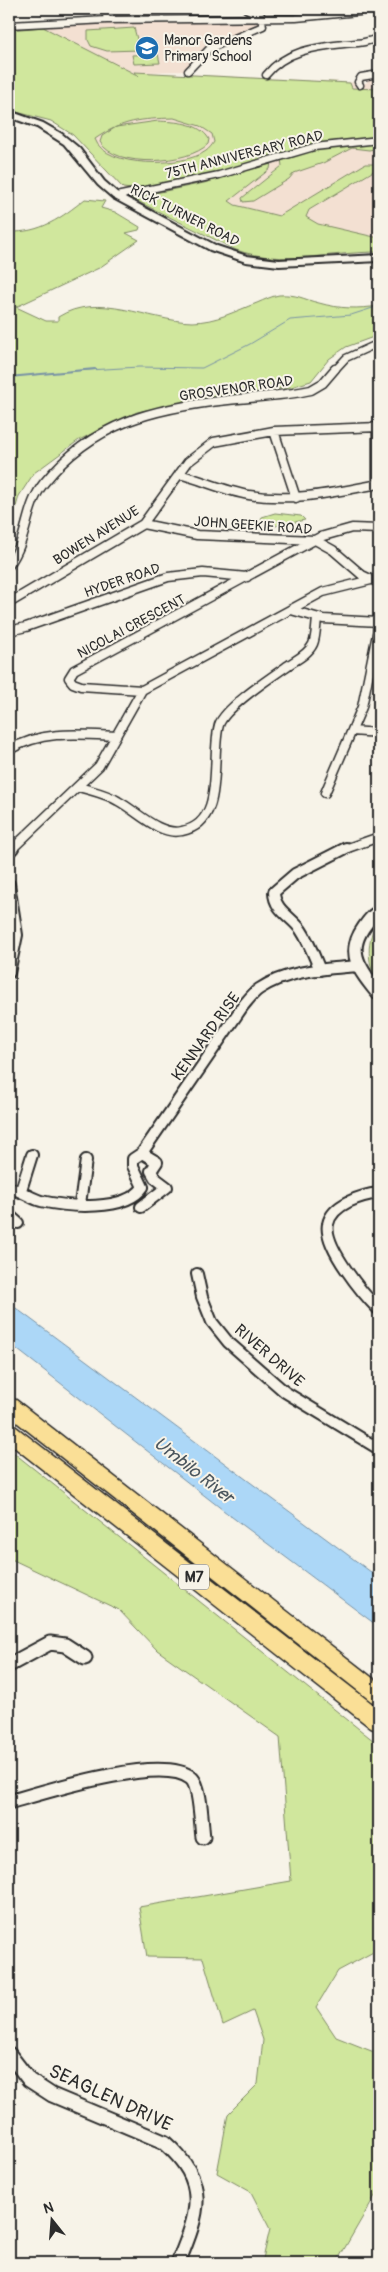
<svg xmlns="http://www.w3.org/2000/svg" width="388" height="2272" font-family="Pangolin,sans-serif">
	<rect width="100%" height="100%" fill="#f7f3e8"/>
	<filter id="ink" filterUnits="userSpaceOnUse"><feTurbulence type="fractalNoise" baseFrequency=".02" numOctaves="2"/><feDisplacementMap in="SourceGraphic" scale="10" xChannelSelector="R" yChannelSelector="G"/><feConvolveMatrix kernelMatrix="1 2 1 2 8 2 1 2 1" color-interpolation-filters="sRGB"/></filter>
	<g filter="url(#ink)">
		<path fill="#f3e0d2" d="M263,22V25L214,46L188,71L145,72L366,83L369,79L379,77V252L282,258L253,256L236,250L131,198L73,135L51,121L9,110V30L61,25Z"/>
		<path fill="#d0e79d" stroke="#7e8964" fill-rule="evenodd" d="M43,27L139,76L134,72L350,83L352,88L379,89V138L336,141L310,145L207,176L132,189L123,188L73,135L51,121L9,110V30ZM174,118L200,126L212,134L214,142C212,145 209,149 206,151C185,167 105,169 95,139C123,120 141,119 174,118Z
			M134,28L140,50L107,51L91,46L88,40V31Z
			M158,54L160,63L134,64L132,55Z
			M158,121C175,122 199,122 209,139L208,144C189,164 115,169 100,142L102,136L116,127Z
			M379,142V148L369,150L352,148L323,163L294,173L289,179L253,201L243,202L242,198L282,166L281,159C314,149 345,145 379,142Z
			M271,163L270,169L229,201L235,205L279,216L365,164H375L377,169L309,210L306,217L318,224L379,238V252C331,252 283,266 236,250L131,198L204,183Z
			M85,199L105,201L101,208L115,212L140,227L139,230L126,233L139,240L99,268L16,307L46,321H58V317C99,291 148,321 192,322C216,322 235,311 257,303C264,300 272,296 279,295C298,294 302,299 319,303C340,309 358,309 379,306V335L346,347L329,359L311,381L291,387L180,403L137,412L79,440L34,473L19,496L9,532V232C41,233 61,218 85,199Z
			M275,513L301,516L305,520L275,526L261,519L262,517Z
			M379,920V985C367,967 365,938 379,920Z
			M9,1449L379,1745V1949L338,1971L316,2007L336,2037L379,2054V2189L336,2263H262L270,2229L251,2192L217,2173L228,2114L258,2084L263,2040L253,2011L223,2025L203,1958L147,1957L139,1907L291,1881L280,1737L157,1650L119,1610L9,1558Z"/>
		<path fill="#acd7f7" stroke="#7892a5" d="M9,1303L379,1578V1627L232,1517L9,1343Z"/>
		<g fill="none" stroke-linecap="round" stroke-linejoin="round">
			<path stroke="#7892a5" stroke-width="1" d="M72,371L139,367L202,368L250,344L290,320L351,315L379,306"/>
			<path stroke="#7892a5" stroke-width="2" d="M9,377L95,369"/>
			<g stroke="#2b2b2b" stroke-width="9">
				<path id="street-far3" d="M105,9L107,20
					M9,25L107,20L296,18L379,10
					M188,71L209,49L263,26L261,15L246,9
					M266,75C285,51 315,47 344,44C356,43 368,43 379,37
					M360,85L358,82L361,77L379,74
					M116,196L219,175L314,147L379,140
					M334,371L346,358L379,343"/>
			</g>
			<g stroke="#2b2b2b" stroke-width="11">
				<path id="street-far2" d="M377,428V479L379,483
					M274,431L296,498
					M179,474C202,480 225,491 249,495C292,502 337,492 379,484
					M143,524L197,535L315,540L333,550L362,575L379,583
					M9,565C29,538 24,508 44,483C93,422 155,408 228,400C256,397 284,396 311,390L323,383L335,369
					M371,580L323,592L142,690L81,686L73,683L69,678L74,670L320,537L352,528L379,529
					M9,603L143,524L188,462L214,442L274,431L379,427
					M291,610L323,619L379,622
					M9,631L26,627L168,577L203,573L247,577
					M352,731L379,733
					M9,750C42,730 78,734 116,736
					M79,787C92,791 107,794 118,801C137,811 159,836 182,831C227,823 210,757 219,725C225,707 273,676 290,664C298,659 309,653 313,644C316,637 316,626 317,618
					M325,793L362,707L379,624
					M11,850L99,766L142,690
					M342,850L379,837"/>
			</g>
			<g stroke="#2b2b2b" stroke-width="14">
				<path id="street-far1" d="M9,852L13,848
					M9,884L17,935L9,973
					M320,970C314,956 309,942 301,930C292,917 274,910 274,892L295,874L346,848
					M9,1188C21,1190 30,1198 41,1201C68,1207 126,1212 143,1187L133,1166V1159L142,1153L243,1006C248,1000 253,993 259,989C287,970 324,969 357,966
					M21,1190L32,1155
					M379,1193C362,1195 332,1204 328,1224C323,1246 364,1295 379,1310
					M80,1204L86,1160
					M141,1207L167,1187L155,1178L151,1171L157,1162L142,1153
					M9,1215L18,1223
					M197,1274L202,1297L212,1322L228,1342L285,1392L379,1449"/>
			</g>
			<g stroke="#2b2b2b" stroke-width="17">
				<path id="street" d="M9,1665L50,1643L65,1645L85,1658
					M9,1802C44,1792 162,1754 191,1778C201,1786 201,1824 203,1837
					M9,2054L29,2080L52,2095L164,2142C210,2182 199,2212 178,2263"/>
			</g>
			<g stroke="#2b2b2b" stroke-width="4">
				<path id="secondary" d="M9,111L43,123L62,134L79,148L104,181L119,194L217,246L247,256L279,260L379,255V261L279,266L246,262L210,250L113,198L98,185L64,144L37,127L9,117Z
					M379,906V918C339,959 381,966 379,999L374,998C354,974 338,954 359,924C364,917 370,908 379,906Z"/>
			</g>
			<g stroke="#2b2b2b" stroke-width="3">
				<path id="highway" d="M9,1398L16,1400L379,1683V1704L371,1701L9,1416Z
					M9,1425L16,1427L379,1709V1731L371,1728L9,1443Z"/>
			</g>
			<use href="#street-far3" stroke="#f7f3e8" stroke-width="6"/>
			<use href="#street-far2" stroke="#f7f3e8" stroke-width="8"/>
			<use href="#street-far1" stroke="#f7f3e8" stroke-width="10"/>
			<use href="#street" stroke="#f7f3e8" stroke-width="13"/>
			<use href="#secondary" fill="#f7f3e8" fill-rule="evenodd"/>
			<use href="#highway" fill="#fadf96" fill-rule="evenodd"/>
		</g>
	</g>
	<defs>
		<g id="school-disc" transform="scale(1.25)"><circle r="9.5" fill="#1f6fb2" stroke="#f7f3e8"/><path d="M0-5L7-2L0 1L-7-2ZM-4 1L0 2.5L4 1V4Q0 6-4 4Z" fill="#fff"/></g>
	</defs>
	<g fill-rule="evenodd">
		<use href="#school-disc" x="147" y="48"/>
	</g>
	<g text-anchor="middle" stroke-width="4" stroke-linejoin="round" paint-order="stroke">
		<g font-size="14" fill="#2b2b2b" stroke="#f7f3e8" text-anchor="start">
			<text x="164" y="45">Manor Gardens<tspan x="164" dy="16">Primary School</tspan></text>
		</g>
		<g font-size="14" fill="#2b2b2b" stroke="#f7f3e8">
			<text transform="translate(244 154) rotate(-14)" y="5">75TH ANNIVERSARY ROAD</text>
			<text transform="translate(185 215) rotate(27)" y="5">RICK TURNER ROAD</text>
			<text transform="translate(236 388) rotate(-8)" y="5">GROSVENOR ROAD</text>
			<text transform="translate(253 525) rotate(4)" y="5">JOHN GEEKIE ROAD</text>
			<text transform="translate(96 535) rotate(-32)" y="5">BOWEN AVENUE</text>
			<text transform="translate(122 580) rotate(-19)" y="5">HYDER ROAD</text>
			<text transform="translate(131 626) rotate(-28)" y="5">NICOLAI CRESCENT</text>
		</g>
		<rect fill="#f7f3e8" stroke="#686764" stroke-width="1" x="179" y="1564.5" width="30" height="25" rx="4"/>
		<g font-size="15" font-weight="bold" fill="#2b2b2b">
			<text x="194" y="1582">M7</text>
		</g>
		<g font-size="16" fill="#2b2b2b" stroke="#f7f3e8">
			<text transform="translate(205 1036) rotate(-54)" y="6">KENNARD RISE</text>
			<text transform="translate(270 1355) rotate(41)" y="6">RIVER DRIVE</text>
		</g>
		<g font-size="18" font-style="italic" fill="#4b565e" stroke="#f7f3e8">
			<text transform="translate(194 1470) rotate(38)" y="6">Umbilo River</text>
		</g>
		<g font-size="19" fill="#2b2b2b" stroke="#f7f3e8">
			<text transform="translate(111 2097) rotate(25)" y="7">SEAGLEN DRIVE</text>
		</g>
	</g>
	<rect width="388" height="2272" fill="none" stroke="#f7f3e8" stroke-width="30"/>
	<rect x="15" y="15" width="358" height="2242" fill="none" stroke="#2b2b2b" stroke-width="2" filter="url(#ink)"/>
	<g transform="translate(52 2220) rotate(343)" stroke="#f7f3e8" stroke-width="4" paint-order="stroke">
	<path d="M0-4L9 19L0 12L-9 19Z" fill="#2b2b2b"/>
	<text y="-8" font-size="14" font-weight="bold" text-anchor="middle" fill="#2b2b2b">N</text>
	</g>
</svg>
